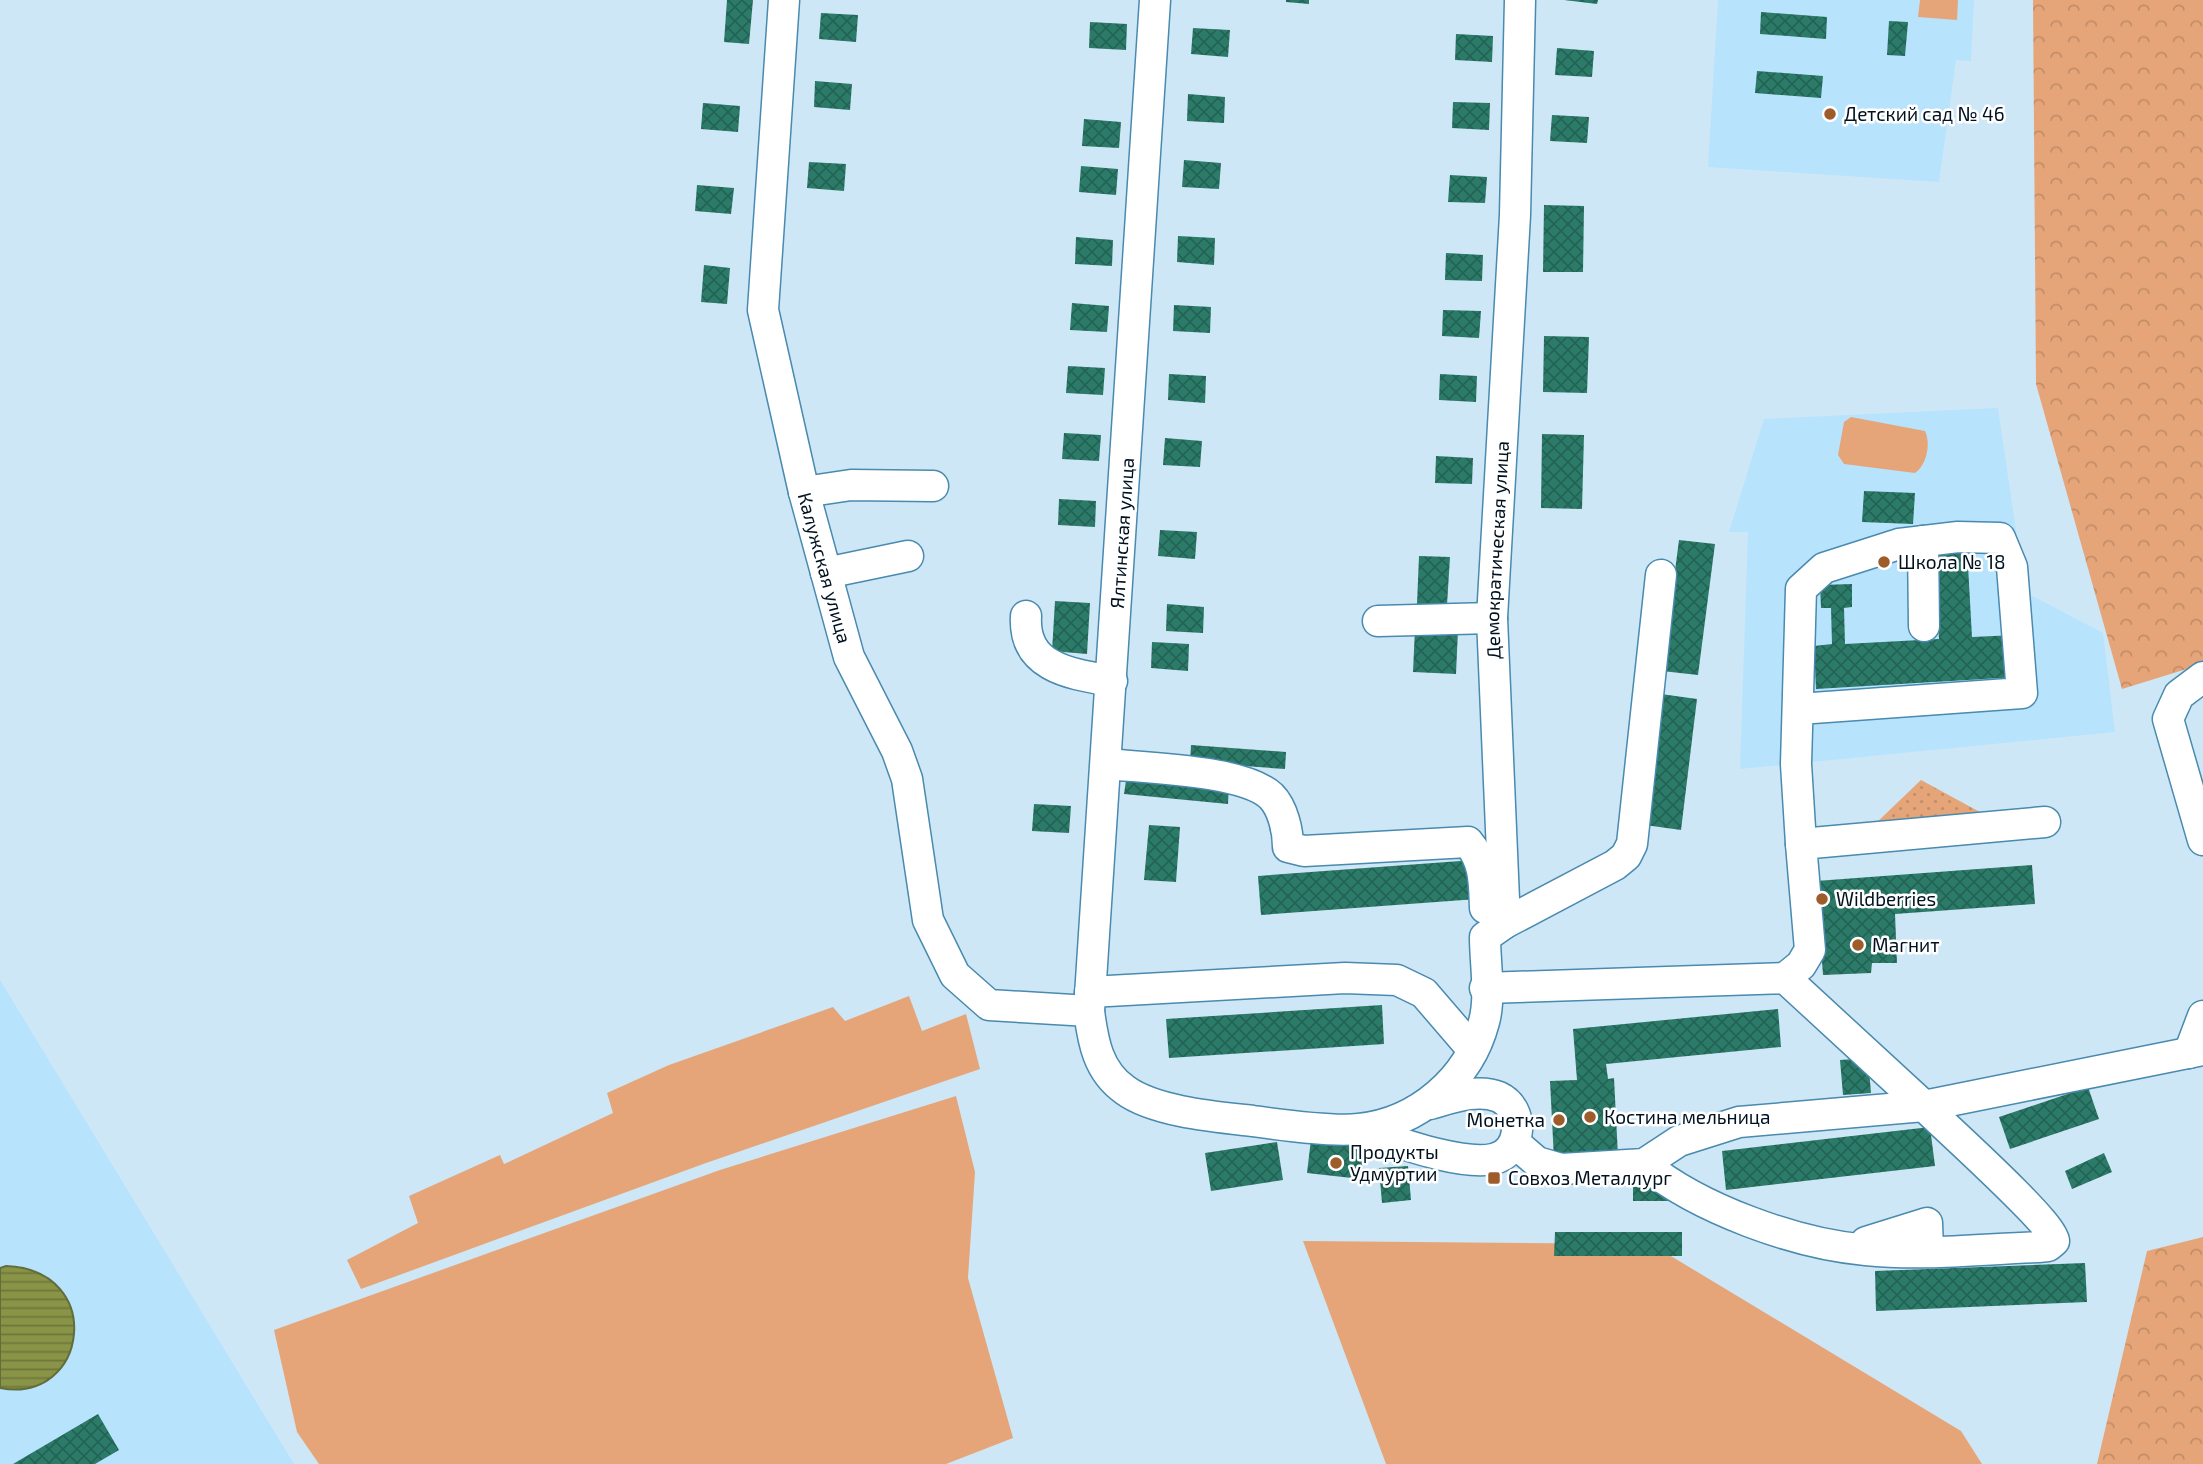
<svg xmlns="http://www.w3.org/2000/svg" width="2203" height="1464" font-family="'Exo 2',sans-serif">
	<defs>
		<pattern id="grass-dots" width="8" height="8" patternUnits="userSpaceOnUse" patternTransform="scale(1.75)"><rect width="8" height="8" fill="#e5a579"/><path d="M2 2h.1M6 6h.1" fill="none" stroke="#c38d68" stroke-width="1.8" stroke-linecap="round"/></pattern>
		<pattern id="forest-crowns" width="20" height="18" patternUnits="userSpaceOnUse" patternTransform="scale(1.75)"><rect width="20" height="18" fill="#e5a579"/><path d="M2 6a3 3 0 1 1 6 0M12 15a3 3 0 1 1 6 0" fill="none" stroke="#c38d68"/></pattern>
		<pattern id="water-rules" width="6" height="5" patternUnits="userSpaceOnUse" patternTransform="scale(1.75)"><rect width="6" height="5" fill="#8a9447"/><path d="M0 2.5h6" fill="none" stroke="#6e773b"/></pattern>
		<pattern id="building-cross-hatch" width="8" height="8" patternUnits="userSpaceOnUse" patternTransform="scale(1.75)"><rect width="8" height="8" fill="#2c7b69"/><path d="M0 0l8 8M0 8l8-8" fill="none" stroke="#236356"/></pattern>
	</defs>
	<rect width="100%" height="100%" fill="#cee7f7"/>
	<path fill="#b8e3fd" d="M1718,0H1974L1971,61L1956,60L1939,182L1708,167Z
		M1998,408L2025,592L2103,633L2115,732L1740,769L1748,532H1729L1764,419Z
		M0,980L294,1464H0Z"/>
	<path fill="url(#grass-dots)" d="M1921,780L1989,817L1874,825Z"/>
	<path fill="url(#forest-crowns)" d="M2033,0H2203V664L2122,689L2036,384Z
		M2203,1237V1464H2097L2147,1251Z"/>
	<path fill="#e5a579" d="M1920,0H1958L1957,20L1918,17Z
		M1851,417L1925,431C1931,443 1927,465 1915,473L1844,464L1838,455L1844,422Z
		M909,996L922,1031L966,1014L980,1069L706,1163L361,1289L347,1260L418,1223L409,1196L500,1155L504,1164L613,1113L607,1093L669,1065L833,1007L845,1021Z
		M956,1096L975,1172L968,1278L1013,1438L946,1464H319L297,1432L274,1330L720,1170Z
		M1303,1241L1651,1244L1961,1431L1982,1464H1386Z"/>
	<path fill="url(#water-rules)" stroke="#616d3b" stroke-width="2" d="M6,1266C107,1270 88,1405 0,1388V1268Z"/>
	<path fill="url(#building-cross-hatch)" d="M727,0H753L749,44L724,42Z
		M1286,0H1309V4L1286,2Z
		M1564,0H1598L1597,4Z
		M1761,12L1827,17L1826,39L1760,34Z
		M821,13L858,15L856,42L819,39Z
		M1889,21L1908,22L1905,56L1887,55Z
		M1090,22L1127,24L1126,50L1089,48Z
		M1193,28L1230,30L1228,57L1191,54Z
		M1456,34L1493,36L1492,62L1455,60Z
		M1557,48L1594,51L1592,77L1555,75Z
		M1757,71L1823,76L1821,98L1755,93Z
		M815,81L852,84L850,110L814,107Z
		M1188,94L1225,97L1224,123L1187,121Z
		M1453,102L1490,103L1489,130L1452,128Z
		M703,103L740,106L738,132L701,129Z
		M1552,115L1589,117L1587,143L1550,141Z
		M1084,119L1121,122L1119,148L1082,146Z
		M1184,160L1221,163L1219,189L1182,187Z
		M809,162L846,164L844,191L807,188Z
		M1081,166L1118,169L1116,195L1079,192Z
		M1450,175L1487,177L1485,203L1448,202Z
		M697,185L734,188L731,214L695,211Z
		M1544,205L1584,206L1583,272H1543Z
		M1178,236L1215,238L1214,265L1177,262Z
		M1076,237L1113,240L1112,266L1075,264Z
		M1446,253L1483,255L1482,281L1445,280Z
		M704,265L730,268L727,304L701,302Z
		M1072,303L1109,306L1107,332L1070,330Z
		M1174,305L1211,307L1210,333L1173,331Z
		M1443,310L1481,311L1479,338L1442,336Z
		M1544,336L1589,337L1587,393L1543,392Z
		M1068,366L1105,368L1103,395L1066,393Z
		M1169,374L1206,376L1205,403L1168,400Z
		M1440,374L1477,376L1476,402L1439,400Z
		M1064,433L1101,435L1099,461L1062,459Z
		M1542,434L1584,435L1582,509L1541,508Z
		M1165,438L1202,441L1200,467L1163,465Z
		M1436,456L1473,458L1472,484L1435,483Z
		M1864,491L1915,493L1913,524L1862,522Z
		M1059,499L1096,501L1095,527L1058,525Z
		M1160,530L1197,532L1195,559L1158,556Z
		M1679,540L1715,544L1698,675L1662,671Z
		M1967,548L1972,637L2016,635L2018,677L1816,689L1814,646L1832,644L1831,608H1821L1820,585L1852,584V607L1844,608L1845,644L1939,639L1934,550Z
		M1419,556L1450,557L1447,605L1417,604Z
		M1055,601L1090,603L1087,654L1052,651Z
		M1167,604L1204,607L1203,633L1166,631Z
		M1415,628L1458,630L1456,674L1413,672Z
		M1152,642L1189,644L1188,671L1151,668Z
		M1661,694L1697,699L1681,830L1645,825Z
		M1191,745L1286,752L1285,769L1190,762Z
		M1127,774L1229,783L1228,804L1124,794Z
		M1034,804L1071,806L1069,833L1032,831Z
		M1149,825L1180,827L1176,882L1144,880Z
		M1474,860L1477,899L1261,915L1258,876Z
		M2032,865L2035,904L1895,914L1897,963H1872L1871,973L1823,975L1816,881Z
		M1382,1005L1384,1044L1169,1058L1166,1019Z
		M1778,1009L1781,1047L1606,1064L1608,1079L1614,1078L1618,1156L1554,1159L1550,1081L1577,1080L1573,1029Z
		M1868,1058L1871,1093L1843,1095L1840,1060Z
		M2088,1087L2099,1119L2010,1149L1999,1117Z
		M1930,1127L1935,1166L1726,1190L1722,1151Z
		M1311,1139L1365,1145L1361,1179L1307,1173Z
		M1277,1142L1283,1180L1211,1191L1205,1153Z
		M2104,1153L2112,1172L2072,1189L2065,1171Z
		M1408,1166L1411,1200L1382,1203L1379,1168Z
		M1633,1187H1675V1201H1633Z
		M1555,1232H1682V1256H1554Z
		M2085,1263L2087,1302L1876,1311L1875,1271Z
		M98,1414L119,1450L95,1464H13Z"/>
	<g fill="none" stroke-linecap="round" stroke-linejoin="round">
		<g stroke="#498aae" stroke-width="33">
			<g id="minor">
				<path id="s1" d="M784,0L763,310L804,492L849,657L897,751L907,779L928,920L955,975L989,1005L1089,1011"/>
				<path id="s2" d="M1155,0L1089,1011C1093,1042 1098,1071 1125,1090C1155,1112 1217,1117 1253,1121C1282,1125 1331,1132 1359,1129C1418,1123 1469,1079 1484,1022C1491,997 1485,963 1485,937L1505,923L1492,618L1515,215L1520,0"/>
				<path d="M804,492L851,485L933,486"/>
				<path d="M1923,541L1924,626"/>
				<path d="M826,573L908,556"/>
				<path d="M1026,616C1023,668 1071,674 1112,681"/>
				<path d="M1378,621L1492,618"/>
				<path d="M2203,677L2179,695L2168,719L2203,840"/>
				<path d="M1799,709L2022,693L2012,567L2000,538L1958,537L1899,544L1824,568L1801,589L1796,764L1801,844"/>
				<path d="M1107,764C1146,768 1243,770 1271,796C1283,808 1288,831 1288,847L1304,851L1468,842C1485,862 1484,884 1485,908"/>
				<path d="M1505,923L1615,865L1626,856L1632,844L1661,575"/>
				<path d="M1785,978L1801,965L1810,950L1801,844L2045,822"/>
				<path d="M1485,988L1785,978L1924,1106L2203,1050"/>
				<path d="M1090,992L1345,978L1397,980L1424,993L1473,1050"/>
				<path d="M2189,1053L2203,1016"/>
				<path d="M1362,1131C1394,1141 1461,1166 1493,1159C1523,1153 1525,1109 1499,1097C1478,1088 1451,1098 1430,1104"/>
				<path d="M1515,1143L1537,1162L1561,1169L1644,1164L1679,1141L1739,1122L1924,1106C1944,1126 2052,1222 2054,1241L2048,1246L2038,1247C1981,1249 1922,1256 1866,1250C1796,1244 1699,1209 1644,1164"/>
				<path d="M1866,1242L1927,1223L1928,1250"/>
			</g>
		</g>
		<use href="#minor" stroke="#fff" stroke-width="30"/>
	</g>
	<g fill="#9d5c29" stroke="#fff" stroke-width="2.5">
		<circle cx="1830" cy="114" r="7"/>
		<circle cx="1884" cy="562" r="7"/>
		<circle cx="1822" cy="899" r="7"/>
		<circle cx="1858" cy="945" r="7"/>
		<circle cx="1590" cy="1117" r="7"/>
		<circle cx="1559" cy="1120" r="7"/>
		<circle cx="1336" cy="1163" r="7"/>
		<rect x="1487" y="1171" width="14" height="14" rx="3.5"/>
	</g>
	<g text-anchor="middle" stroke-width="5" stroke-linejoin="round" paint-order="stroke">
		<g font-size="19" fill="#00111f" stroke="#fff" text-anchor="start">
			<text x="1844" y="121">Детский сад № 46</text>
			<text x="1898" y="569">Школа № 18</text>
			<text x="1836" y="906">Wildberries</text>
			<text x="1872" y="952">Магнит</text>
			<text x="1604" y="1124">Костина мельница</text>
			<text x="1545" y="1127" text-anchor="end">Монетка</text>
			<text x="1350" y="1159">Продукты<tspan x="1350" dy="22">Удмуртии</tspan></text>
			<text x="1508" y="1185">Совхоз Металлург</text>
		</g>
		<g font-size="19" fill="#00111f" stroke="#fff">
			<text transform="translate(1122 533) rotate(-86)" y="7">Ялтинская улица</text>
			<text dy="7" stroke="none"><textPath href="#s2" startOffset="2000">Демократическая улица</textPath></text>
			<text dy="7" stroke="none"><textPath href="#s1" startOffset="576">Калужская улица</textPath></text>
		</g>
	</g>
</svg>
